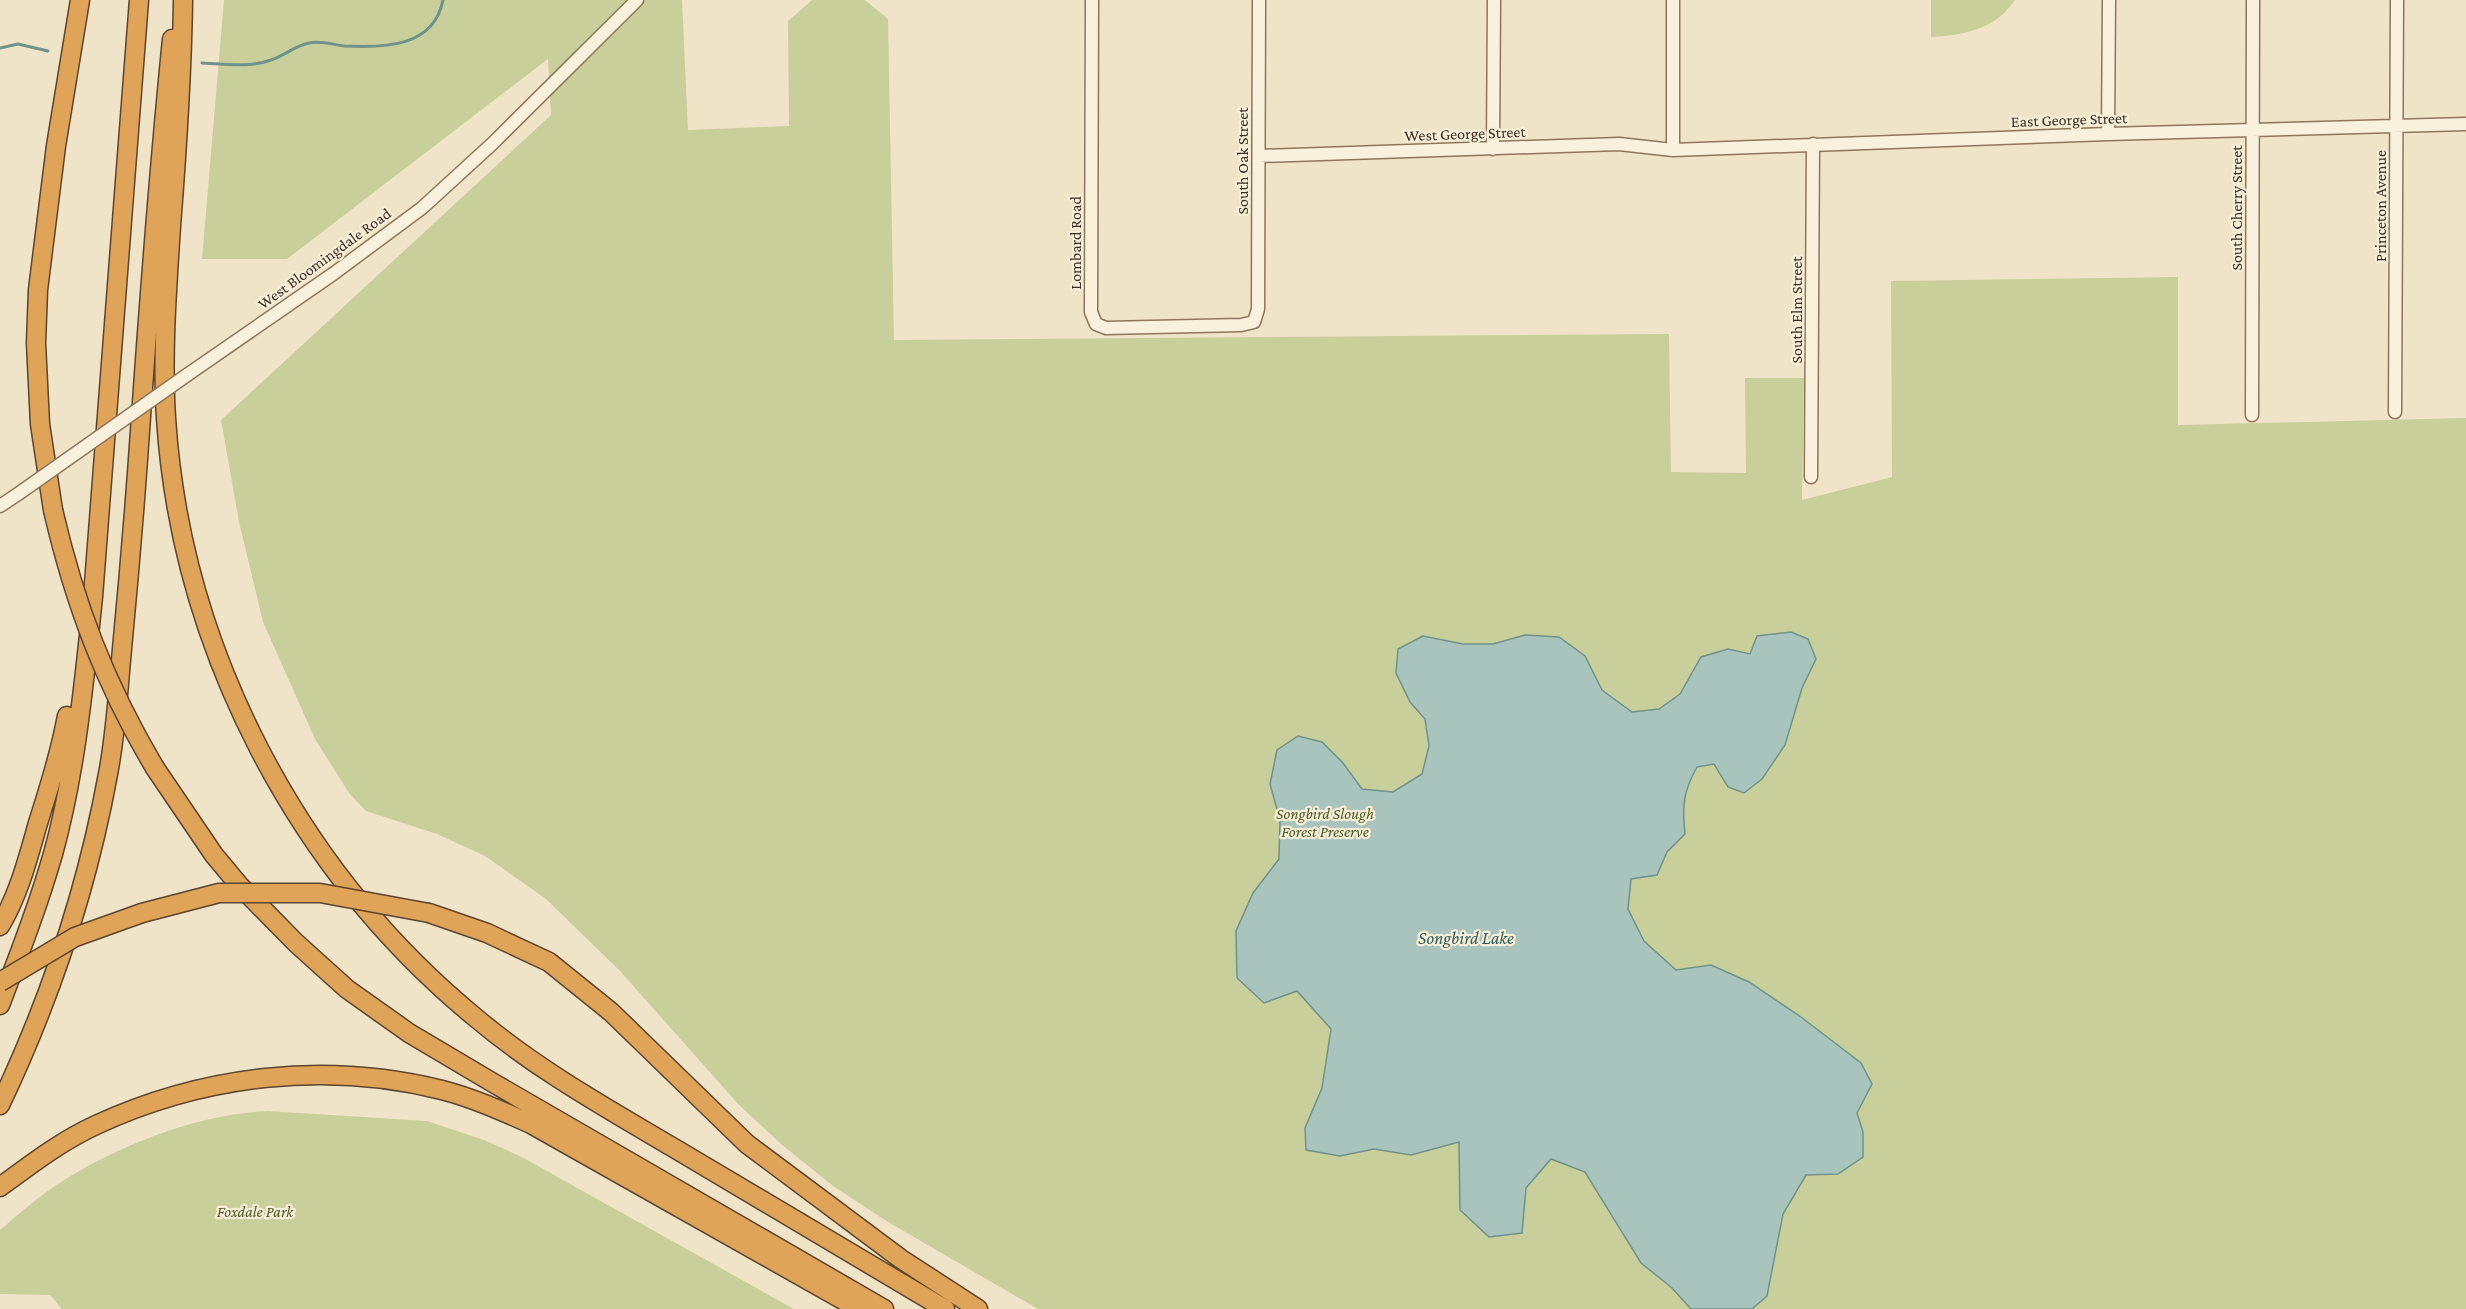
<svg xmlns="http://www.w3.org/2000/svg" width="2466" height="1309" font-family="'Crimson Pro',serif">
	<rect width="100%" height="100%" fill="#f0e4c8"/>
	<path fill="#c9cf9b" d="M224,0H682L688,130L789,126L788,21L812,0H865L888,19L894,340L1669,334L1671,472L1746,473L1745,378H1804L1802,500L1892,477L1891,281L2178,277V425L2466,418V1309H1038L888,1222L833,1186L781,1144L739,1105L620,971L546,899L485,856L437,834L366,811L349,793L315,739L263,622L239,522L221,420L551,115L548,59L287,259H202Z
		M1931,0H2015C1995,30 1964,35 1931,37Z
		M267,1111L427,1121L484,1140L520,1156L794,1309H62L50,1295L0,1294V1230C20,1213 39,1196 61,1182C122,1144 195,1115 267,1111Z"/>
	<path fill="#a9c4bc" stroke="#6f938a" stroke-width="1.5" d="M1791,632L1808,639L1816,659L1802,688L1785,745L1762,779L1744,793L1728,787L1714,764L1697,767C1683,792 1682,806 1685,834L1667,852L1657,875L1631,879L1628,909L1644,941L1676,970L1711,965L1749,982L1801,1017L1861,1063L1872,1084L1857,1113L1863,1132V1157L1838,1174L1806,1175L1783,1214L1767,1296L1752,1309H1691L1672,1288L1641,1263L1585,1172L1551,1159L1526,1188L1522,1233L1489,1237L1460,1210L1459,1142L1411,1155L1374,1149L1340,1156L1306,1150L1305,1128L1322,1088L1331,1029L1297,991L1264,1003L1237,978L1236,931L1253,893L1279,859L1280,820L1270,784L1277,750L1298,736L1322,742L1343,763L1362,789L1393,792L1422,774L1429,746L1425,719L1410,702L1396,673L1398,649L1423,636L1463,644H1493L1525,635L1559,637L1585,656L1602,690L1632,712L1659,709L1680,694L1701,657L1728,649L1750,654L1757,636Z"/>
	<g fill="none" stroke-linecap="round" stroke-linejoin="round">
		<path stroke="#6f938a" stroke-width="3" d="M0,48L18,44L48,51
			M202,63C225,64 249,68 271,60C284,56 294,46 309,43C321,40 333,45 345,46C385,48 434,47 443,0"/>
		<g stroke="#8d765c" stroke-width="15">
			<path id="minor" d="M1092,0L1091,312L1096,324L1106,328L1241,325L1254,322L1258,309L1259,0
				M2108,134L2109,0
				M1493,149L1494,0
				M1673,150V0
				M1259,156L1619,144L1673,150L2108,134L2466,124
				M187,375L333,274L422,208L492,144L637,0
				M2395,412L2397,0
				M2252,415L2253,0
				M1811,477L1813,144
				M0,506L18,494"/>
		</g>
		<g stroke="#5b4430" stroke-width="21">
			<path id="highway" d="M183,0C182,75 177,150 171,226C167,289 162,354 166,418C181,649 297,871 476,1018C539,1071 608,1109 679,1151C767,1204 856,1256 945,1309
				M53,510L40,424L36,343L38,290L56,146L80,0
				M155,768L214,855L239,885L296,943L347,989L409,1033L495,1084L884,1309
				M429,913L487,933L549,962L611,1012L747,1144L901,1259L978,1309
				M0,926C19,894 28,858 38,823C49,788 60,753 67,716
				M0,1005C19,955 38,906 53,854C76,771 84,683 93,597L139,0
				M0,1105C50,1000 87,889 108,774C116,733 118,691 122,649C129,576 135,504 140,431C149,300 159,170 172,39
				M0,1187C30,1165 61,1141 96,1125C204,1075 326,1061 442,1090C473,1098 502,1111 531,1124L859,1309"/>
		</g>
		<use href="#minor" stroke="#faf1dc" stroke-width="12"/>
		<use href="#highway" stroke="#e0a458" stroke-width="18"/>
		<g stroke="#8d765c" stroke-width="15" stroke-linecap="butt">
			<path id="minor-bridge" d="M18,494L187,375"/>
		</g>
		<g stroke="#5b4430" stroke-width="21" stroke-linecap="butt">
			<path id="highway-bridge" d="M53,510C75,605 105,684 155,768
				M0,982L75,937L142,913L219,893H320L429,913"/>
		</g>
		<use href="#minor-bridge" stroke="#faf1dc" stroke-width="12"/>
		<use href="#highway-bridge" stroke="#e0a458" stroke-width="18"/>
	</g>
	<g text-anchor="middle" stroke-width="4.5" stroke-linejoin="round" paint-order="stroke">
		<g font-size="16" fill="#3d2e20" stroke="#f7eed8">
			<text transform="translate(2069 119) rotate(-2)" y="6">East George Street</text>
			<text transform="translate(1465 133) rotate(-2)" y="6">West George Street</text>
			<text transform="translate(1242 161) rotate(-90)" y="6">South Oak Street</text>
			<text transform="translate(2380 206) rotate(-90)" y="6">Princeton Avenue</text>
			<text transform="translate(2236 208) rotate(-90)" y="6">South Cherry Street</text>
			<text transform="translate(1075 243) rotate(-90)" y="6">Lombard Road</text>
			<text transform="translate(324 258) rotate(-36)" y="6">West Bloomingdale Road</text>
			<text transform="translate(1796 310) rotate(-90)" y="6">South Elm Street</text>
		</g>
		<g font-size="16" font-style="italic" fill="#4d5a26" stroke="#f7eed8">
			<text x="1325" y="819">Songbird Slough<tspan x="1325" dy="18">Forest Preserve</tspan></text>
			<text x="255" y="1217">Foxdale Park</text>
		</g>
		<g font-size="18" font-style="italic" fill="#2f5d5a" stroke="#f7eed8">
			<text x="1466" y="944">Songbird Lake</text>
		</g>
	</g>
</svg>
